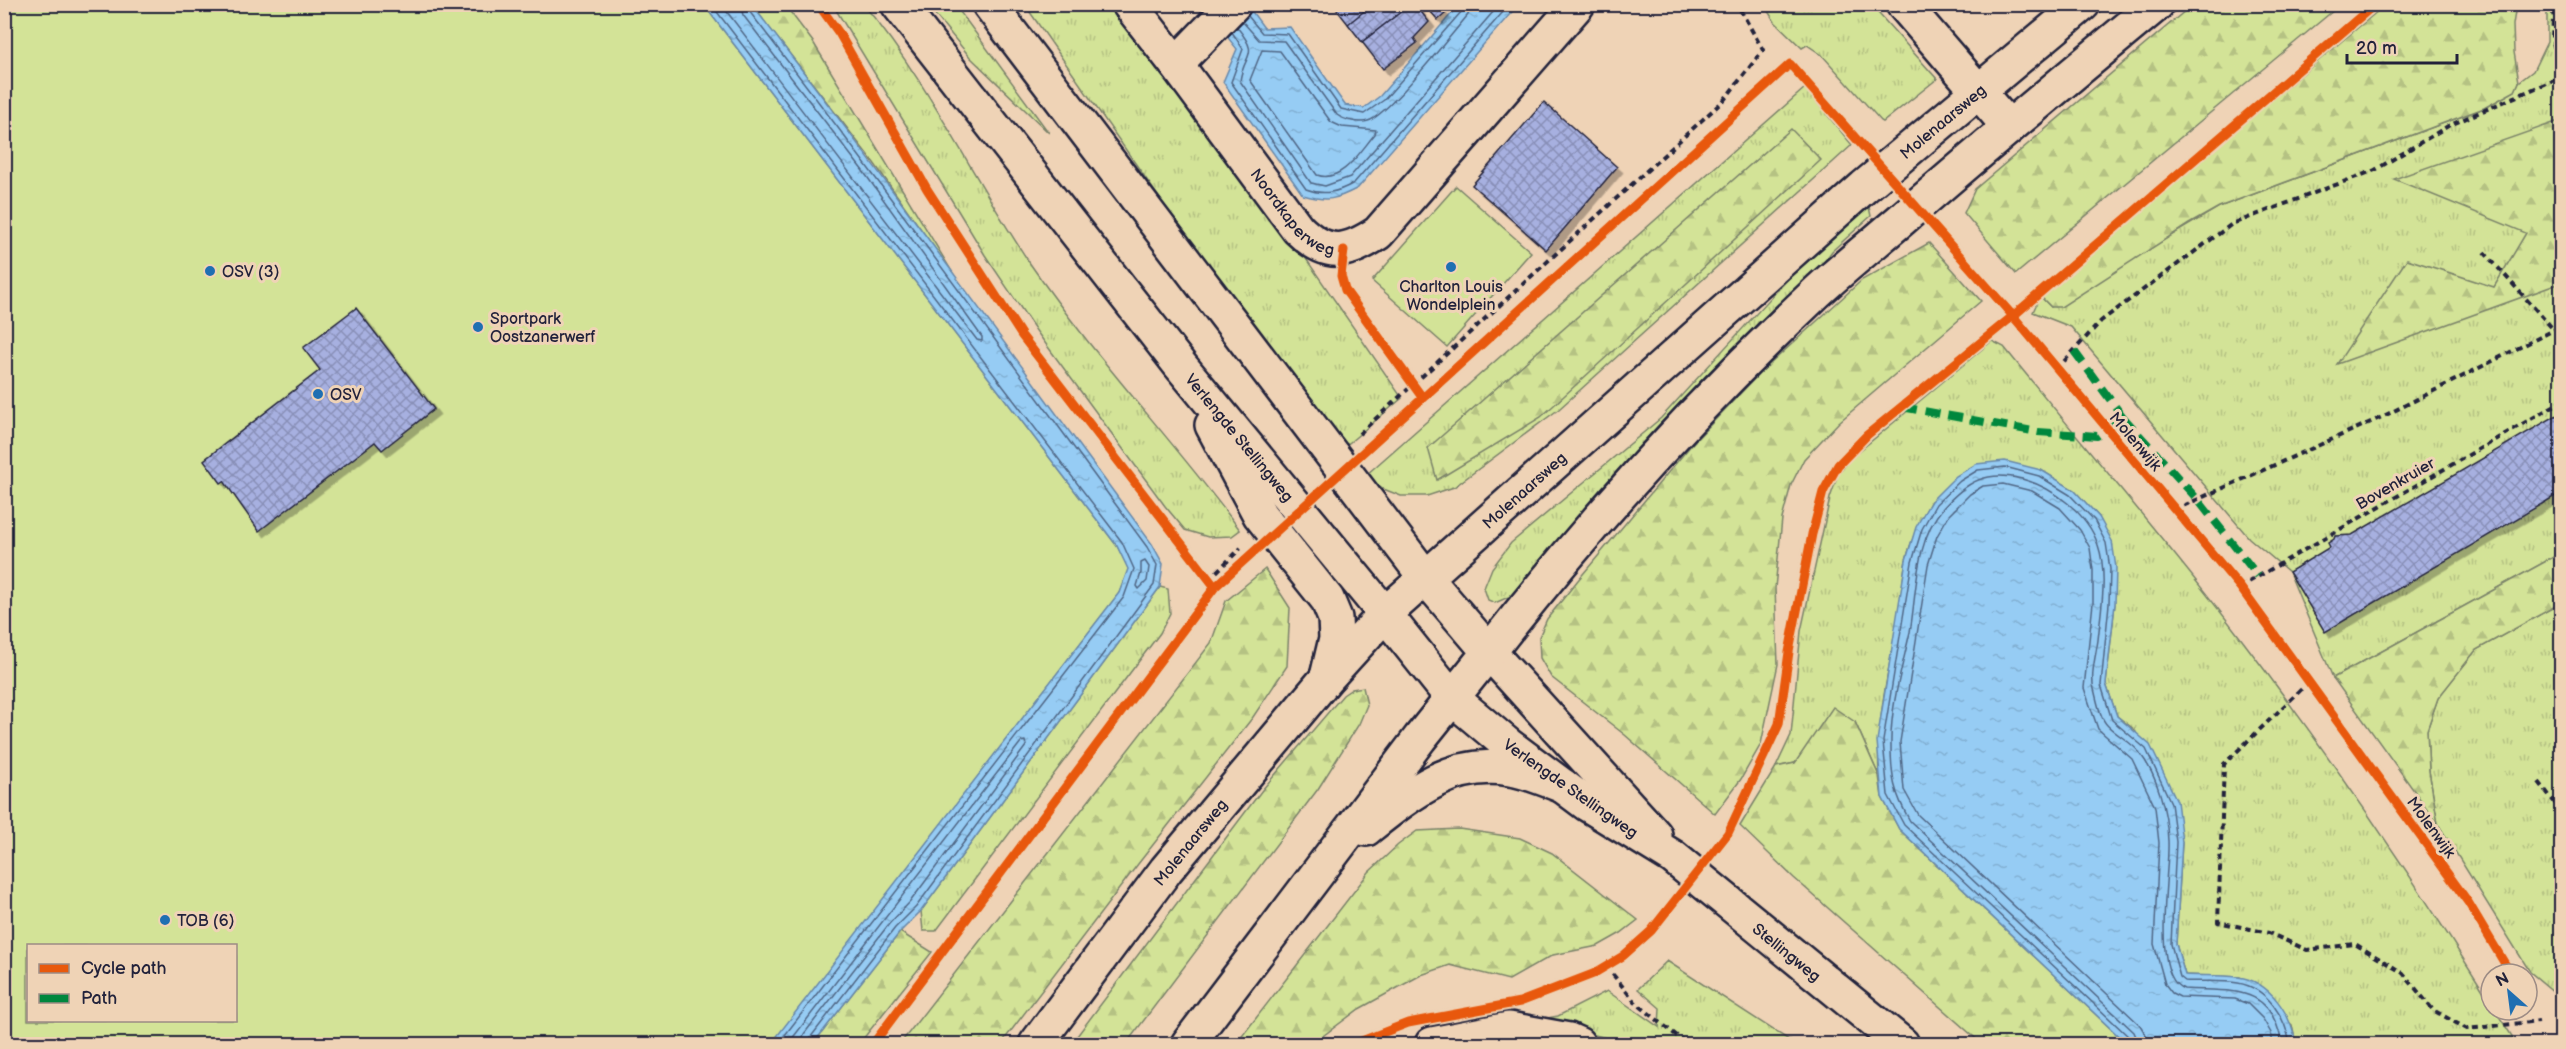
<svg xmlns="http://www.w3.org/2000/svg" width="2566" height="1049" font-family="'Balsamiq Sans',sans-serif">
	<defs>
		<pattern id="grass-tufts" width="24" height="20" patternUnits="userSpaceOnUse" patternTransform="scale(1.5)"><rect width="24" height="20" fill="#d3e397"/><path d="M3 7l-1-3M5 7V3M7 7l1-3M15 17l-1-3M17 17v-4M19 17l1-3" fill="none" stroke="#b5c283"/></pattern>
		<pattern id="forest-firs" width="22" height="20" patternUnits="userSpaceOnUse" patternTransform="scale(1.5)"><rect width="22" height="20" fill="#d3e397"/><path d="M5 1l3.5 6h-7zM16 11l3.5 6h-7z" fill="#b5c283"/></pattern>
		<pattern id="water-ripples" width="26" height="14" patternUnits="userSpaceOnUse" patternTransform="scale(1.5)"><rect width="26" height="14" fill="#96ccf4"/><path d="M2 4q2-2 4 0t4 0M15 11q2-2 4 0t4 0" fill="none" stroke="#81afd2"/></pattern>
		<pattern id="building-cross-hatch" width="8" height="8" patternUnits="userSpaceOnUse" patternTransform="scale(1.5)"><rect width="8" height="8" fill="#a7b0e0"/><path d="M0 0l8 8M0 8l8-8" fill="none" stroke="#888fb7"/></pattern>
		<filter id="shadow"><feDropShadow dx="5.5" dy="5.5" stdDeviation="0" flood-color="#0004"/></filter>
	</defs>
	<rect width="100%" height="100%" fill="#efd3b6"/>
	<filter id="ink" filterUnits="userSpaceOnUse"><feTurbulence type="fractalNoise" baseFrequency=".0167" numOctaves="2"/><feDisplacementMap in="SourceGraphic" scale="12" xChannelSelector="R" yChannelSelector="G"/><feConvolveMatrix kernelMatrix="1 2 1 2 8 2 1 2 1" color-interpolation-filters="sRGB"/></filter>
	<g filter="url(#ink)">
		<path fill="url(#grass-tufts)" stroke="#7a8269" stroke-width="1.5" d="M833,5H864C929,83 974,180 1031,265C1095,358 1173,440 1240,530L1232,536L1208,537L1185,530L1165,506L1037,332L985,255Z
			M927,5H955L1049,133L970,57Z
			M1025,5H1107L1279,226L1291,237L1402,398L1343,448L1298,397Z
			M1764,5H1871L1937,79L1883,122L1881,121L1822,55L1807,45L1802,48L1775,22Z
			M2547,5H2561V553L2333,678L2289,572L2249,538L2071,327L2033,312L2040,296L2051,307L2219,207L2484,108L2515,91L2519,82L2533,71L2547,42Z
			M1805,88L1852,145L1559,409L1454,487L1427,496H1401L1376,486L1366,475Z
			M1864,204L1869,207L1871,216L1832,251L1794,303L1533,580L1513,595L1495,603L1488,600L1484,588L1492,568L1511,543L1661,418L1829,234Z
			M1992,341L2004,347C2082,444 2164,537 2239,636C2329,754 2413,877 2491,1003V1010H2495L2517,1044H2296L2292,1025L2240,977L2185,975L2176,944L2182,842L2135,730L2117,716L2106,684L2115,604L2099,517L2074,490L2041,470L1931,501C1920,520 1911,539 1906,560C1902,580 1902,600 1898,620C1888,673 1876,722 1879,776L1855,722L1795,763L1776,767L1791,735L1801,631L1830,498L1838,475L1851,458Z
			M1160,587L1168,589L1170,613L1160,633L936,931H923L921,911Z
			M2561,603V997H2560L2530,972L2438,824L2429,771L2427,730L2438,698L2476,650Z
			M1667,961L1795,1044H1621L1614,1040L1537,1020L1558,1016L1607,991L1659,1027L1660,1008L1638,989Z"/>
		<path fill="url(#forest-firs)" stroke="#7a8269" stroke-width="1.5" d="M752,5H785L813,42L957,280L874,163Z
			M2192,5H2340L2016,274L1964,213L1975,189Z
			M2385,5H2516L2513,25L2514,52L2519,82L2515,91L2484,108L2219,207L2189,224L2061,307H2051L2040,296L2109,236Z
			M2559,121L2562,127L2561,283L2337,364L2407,259L2494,287L2526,233L2394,179Z
			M1791,129L1821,160L1541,417L1437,480L1428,448Z
			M1929,243L1981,301L1839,422L1804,459L1791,485L1782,519L1775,588L1778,664L1761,744L1741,779L1715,814L1625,735L1551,677L1540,658L1539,637L1547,619L1578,580L1692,444L1759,374L1862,280Z
			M2561,553V603L2476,650L2438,698L2427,730L2429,771L2438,824L2333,678Z
			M1265,569L1290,608L1287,666L1253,717L1138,864L1001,1044H900L1211,643L1226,601Z
			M1363,687L1367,705L1359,724L1318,789L1126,1044H1071L1262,790L1343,695L1352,689Z
			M1833,707L1855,722L1879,776L1882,797L1899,829L2127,1044H1982L1794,878L1740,826L1776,767L1795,763Z
			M1459,829L1520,838L1552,853L1638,920L1621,933L1598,946L1553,955L1509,980L1450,965L1421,975L1359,1009L1312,1044H1236L1369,872L1398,845L1417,831Z
			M900,932L932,952L859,1044H813Z"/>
		<path fill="#d3e397" stroke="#7a8269" stroke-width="1.5" fill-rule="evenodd" d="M5,5H704L1117,546L1129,569L1119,593L772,1044H5ZM28,946H236V1020H28Z
			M1456,186L1531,252L1447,347L1372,281Z"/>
		<path fill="url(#water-ripples)" stroke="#6888aa" stroke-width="1.5" d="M704,5H752C889,182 1019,364 1152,544L1163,564L1160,587L921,911L900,932L813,1044H771L1119,593L1128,569L1117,546Z
			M1202,5H1247L1264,28L1290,27L1345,105L1364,108L1380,96L1459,5H1518L1358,188C1335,200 1328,202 1303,195L1223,82L1237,49Z
			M2005,461L2041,470L2074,490L2099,517L2112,541L2116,568L2115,604L2106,684L2117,716L2150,745L2177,801L2182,842L2176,944L2185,975C2202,976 2221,975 2238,977C2271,981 2291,1015 2296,1044H2127L1899,829L1882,797L1877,741L1906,560L1916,527L1931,501L1956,476L1976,464Z"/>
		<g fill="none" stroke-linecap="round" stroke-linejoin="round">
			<path stroke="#506685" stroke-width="1.5" d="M711,4L1122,542L1134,569L1124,597L778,1044
				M721,4L977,340L982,341V337L863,171L743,15L740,4
				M748,4L749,11C885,187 1015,368 1147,547L1157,565L1154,585L916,907L895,928L810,1038L809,1044
				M1248,16L1262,33L1288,34L1341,109L1364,114L1384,100L1462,11L1463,4
				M1242,21L1259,40L1284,41L1337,115C1344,120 1360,124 1368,121C1388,115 1451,35 1468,15L1471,4
				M1237,27C1261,57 1244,52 1240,81L1311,183L1325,186L1350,177L1500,4
				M1232,32L1243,49L1231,82L1306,189C1324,196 1338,192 1354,183L1510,4
				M1262,50L1280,51L1331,122L1342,127L1376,130L1375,134C1361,150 1342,184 1317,175L1250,80Z
				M1145,561L1149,567L1147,581L1139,589L1137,586L1141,573V563Z
				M788,1044L1021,742L1025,741L1026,746L910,902L889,924L804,1034L801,1044
				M2131,1044L2129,1037L1904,825L1888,795L1883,741L1912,562L1922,529L1936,504L1960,481L1978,470L2005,467L2039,476L2070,495L2094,520L2106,543L2110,569L2109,604L2101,685L2112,720L2146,749L2171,803L2176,842L2171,944L2180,977L2185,981C2202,982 2221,980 2238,983C2268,988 2285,1017 2290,1044
				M2139,1044L2134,1032L1910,821C1894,793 1891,777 1891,745C1890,708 1902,668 1910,632C1917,591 1915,540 1943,508C1967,481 1987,470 2022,479C2052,487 2088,513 2098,545C2108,574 2101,610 2098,640C2096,655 2090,675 2094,689C2097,700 2100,719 2108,726C2118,736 2130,741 2139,752C2158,776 2167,812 2168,841C2170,871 2150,977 2184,989C2232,992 2271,983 2282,1044
				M2148,1044L2146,1035L2140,1025L1918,815L1904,790L1900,742L1928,565L1937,536L1949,515L1970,494L1983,486L2003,484L2032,491L2060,508L2080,530L2090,548L2093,570V603L2084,688L2098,729L2132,759L2155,807L2159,843L2154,944L2165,984L2172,993L2180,997L2235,999L2248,1004L2263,1019L2271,1033L2273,1044"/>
		</g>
		<path fill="url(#building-cross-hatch)" stroke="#22223b" stroke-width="1.5" filter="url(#shadow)" d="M1336,4H1373L1348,24L1334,6Z
			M1373,4H1411L1362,42L1348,24Z
			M1411,4H1415L1429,22L1414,38L1417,43L1383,69L1362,42Z
			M1438,5L1445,14L1438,20L1430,11Z
			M1544,102L1617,167L1546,250L1472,185Z
			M356,308L434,409L382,450L375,442L259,531L224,481L221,483L204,460L320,370L303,348Z
			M2562,412V492L2325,632L2289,572L2330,547L2328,543L2334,539L2335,536L2352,535Z"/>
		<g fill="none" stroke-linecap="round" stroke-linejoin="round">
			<g stroke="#22223b" stroke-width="38">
				<g id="minor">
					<path id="s1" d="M1129,4L1176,64L1298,229C1327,257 1346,254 1378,233L1578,4"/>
					<path d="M1903,4L2009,127"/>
					<path d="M1176,64L1234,4"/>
					<path d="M1432,1044L1509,1029L1569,1040L1578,1044"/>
				</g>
			</g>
			<g stroke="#22223b" stroke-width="38">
				<g id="tertiary">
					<path d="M1655,835L1489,652C1589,524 1699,403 1817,292C1844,267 1874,243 1902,219C1986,146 2071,75 2157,4"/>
					<path id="s2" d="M1902,1044L1673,857L1587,804L1508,745L1452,698L1385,614L1864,187L2083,4"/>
				</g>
			</g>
			<g stroke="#22223b" stroke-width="38">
				<g id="secondary">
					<path id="s3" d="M898,4L1180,365L1385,614L1326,679L1166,870L1036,1044"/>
					<path d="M989,4L1425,577L1489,652L1420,738L1188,1044"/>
					<path d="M1212,425L1260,515L1327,599L1335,618L1336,639L1327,677"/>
					<path d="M1366,829C1409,795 1451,759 1510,769C1528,771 1546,780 1563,786"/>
				</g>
			</g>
			<path stroke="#22223b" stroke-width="4" stroke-dasharray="6 4.5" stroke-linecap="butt" d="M2484,252L2554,330
				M2057,369L2101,321L2232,224L2375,170L2448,126L2561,77L2552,37L2554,4
				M1359,434L1724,100L1763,50L1737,4
				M2174,510L2382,417L2554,330L2562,322
				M1209,579L1241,548
				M2240,587L2562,401
				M2309,682L2224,764L2218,922L2269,933L2307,950L2355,944L2403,973L2433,1010L2467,1029L2539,1021
				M2539,782L2562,812
				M1606,966L1635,1002L1687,1044"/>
			<use href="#minor" stroke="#efd3b6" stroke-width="33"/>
			<use href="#tertiary" stroke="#efd3b6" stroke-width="33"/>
			<use href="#secondary" stroke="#efd3b6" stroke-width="33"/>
			<path stroke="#00873e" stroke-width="8" stroke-dasharray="15 8" stroke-linecap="butt" d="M2074,351L2123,417
				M1902,407L2038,432L2097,436L2123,417L2198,500L2258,576"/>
			<g stroke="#efd3b6" stroke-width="13">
				<path id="cycleway" d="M818,4L839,33L927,189L1022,336L1215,587
					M2375,4L2013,316L2240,587L2468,902L2511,974
					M1344,250L1341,276L1345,290L1422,397
					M873,1044L1215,587L1790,64L2013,316L1867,435L1838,465L1823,492L1812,534L1789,652L1779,724L1728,833L1651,931L1623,956L1593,974L1520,1002L1408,1023L1354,1044"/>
			</g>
			<use href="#cycleway" stroke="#e8590c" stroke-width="9"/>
		</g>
	</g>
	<g fill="#1f6fb2" stroke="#efd3b6" stroke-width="2">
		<circle cx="1451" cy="267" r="6"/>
		<circle cx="210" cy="271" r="6"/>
		<circle cx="478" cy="327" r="6"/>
		<circle cx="318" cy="394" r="6"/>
		<circle cx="165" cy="920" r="6"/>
	</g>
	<g text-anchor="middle" stroke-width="6" stroke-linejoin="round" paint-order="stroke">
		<g font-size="16" fill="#22223b" stroke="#efd3b6">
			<text dy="6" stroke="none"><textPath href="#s2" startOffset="1420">Molenaarsweg</textPath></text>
			<text dy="6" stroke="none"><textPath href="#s1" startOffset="266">Noordkaperweg</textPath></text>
			<text dy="6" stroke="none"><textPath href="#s3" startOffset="552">Verlengde Stellingweg</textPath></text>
			<text transform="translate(2136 441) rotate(50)" y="6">Molenwijk</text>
			<text transform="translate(2395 483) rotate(-30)" y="6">Bovenkruier</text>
			<text dy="6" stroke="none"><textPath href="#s2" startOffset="862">Molenaarsweg</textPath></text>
			<text transform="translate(1571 788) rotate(35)" y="6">Verlengde Stellingweg</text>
			<text transform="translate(2432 827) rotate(54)" y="6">Molenwijk</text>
			<text transform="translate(1190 842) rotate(-51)" y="6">Molenaarsweg</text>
			<text transform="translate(1787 952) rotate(39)" y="6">Stellingweg</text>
		</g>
		<g font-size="16" fill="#22223b" stroke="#efd3b6" text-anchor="start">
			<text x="222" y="277">OSV (3)</text>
			<text x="1451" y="292" text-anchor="middle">Charlton Louis<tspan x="1451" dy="18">Wondelplein</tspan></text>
			<text x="490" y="324">Sportpark<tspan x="490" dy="18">Oostzanerwerf</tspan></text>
			<text x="330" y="400">OSV</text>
			<text x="177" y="926">TOB (6)</text>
		</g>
	</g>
	<rect width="2566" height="1049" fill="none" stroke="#efd3b6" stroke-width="24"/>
	<rect x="12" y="12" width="2542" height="1025" fill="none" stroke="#22223b" stroke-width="2" filter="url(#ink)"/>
	<rect x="27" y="944" width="210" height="78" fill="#efd3b6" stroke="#9d8c85" stroke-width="1.5"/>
	<rect x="39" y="964" width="30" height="9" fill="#e8590c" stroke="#9d8c85" stroke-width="1.5"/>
	<text x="81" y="974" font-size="18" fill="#22223b">Cycle path</text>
	<rect x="39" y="994" width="30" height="9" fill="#00873e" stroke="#9d8c85" stroke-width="1.5"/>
	<text x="81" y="1004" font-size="18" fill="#22223b">Path</text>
	<g transform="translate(2509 992) rotate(332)"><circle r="28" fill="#efd3b6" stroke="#9d8c85" stroke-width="1.5"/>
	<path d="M0-4.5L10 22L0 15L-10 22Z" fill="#1f6fb2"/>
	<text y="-9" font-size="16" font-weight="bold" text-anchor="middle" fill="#22223b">N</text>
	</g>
	<path d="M2347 54v9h110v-9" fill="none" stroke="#22223b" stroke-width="3"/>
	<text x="2356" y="54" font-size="18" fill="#22223b" stroke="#efd3b6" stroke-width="4.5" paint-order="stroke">20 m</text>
</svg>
